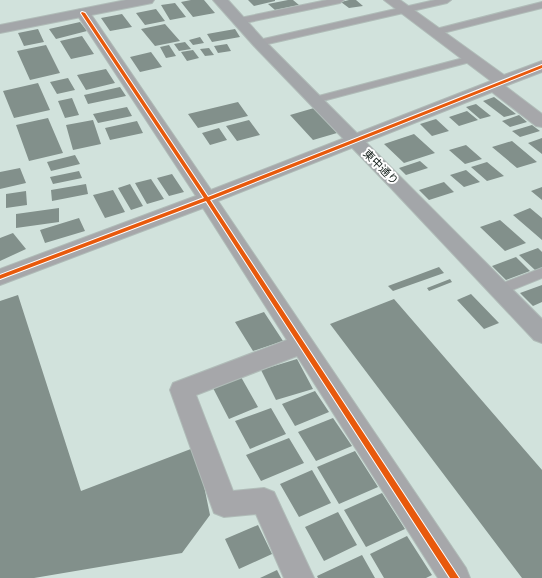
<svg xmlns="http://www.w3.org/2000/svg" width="542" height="578" font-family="'Alegreya Sans','Noto Sans JP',sans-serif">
	<rect width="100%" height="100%" fill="#d1e2dc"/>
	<path fill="#82908b" d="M191,0H204L215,13L193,17L181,2Z
		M248,0H275V1L254,6Z
		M288,0H293L299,5L275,10L268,4Z
		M349,0H356L363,6L349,8L341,2Z
		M175,3L186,17L170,20L161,5Z
		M156,9L165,21L145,25L136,13Z
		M122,14L132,27L110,31L101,18Z
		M80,22L87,31L56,39L49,29Z
		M165,24L180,41L155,46L141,29Z
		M38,29L44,42L24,46L18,33Z
		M235,29L240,37L212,42L207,34Z
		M82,36L94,54L71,59L60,41Z
		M200,37L204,43L193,45L189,40Z
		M185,42L191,49L179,51L174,44Z
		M227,44L231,51L218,53L214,46Z
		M46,45L60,73L30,80L17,51Z
		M169,45L176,56L166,58L160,47Z
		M209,48L214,55L205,56L200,49Z
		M193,50L199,58L187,61L181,52Z
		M151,52L162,67L140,72L130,57Z
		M106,69L115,83L86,90L77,75Z
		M68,78L75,90L57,94L50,82Z
		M38,83L50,110L14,118L3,91Z
		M120,87L126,96L88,104L84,95Z
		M494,97L516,114L504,117L483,101Z
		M72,98L79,115L65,118L58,101Z
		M238,102L248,116L198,128L188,114Z
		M476,104L491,116L480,119L466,107Z
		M127,107L132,116L98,123L93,114Z
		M314,108L337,133L313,140L290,115Z
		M467,111L478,120L459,126L449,117Z
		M519,115L527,122L510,127L502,121Z
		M48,118L63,153L29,161L16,125Z
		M436,119L449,131L432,136L420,124Z
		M93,120L101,144L73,150L66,125Z
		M249,120L260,135L237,141L226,126Z
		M137,121L143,133L110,140L105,128Z
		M532,125L540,131L520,137L512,131Z
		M219,128L227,140L210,145L202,133Z
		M414,134L435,153L404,163L384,144Z
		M542,138V154L528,143Z
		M512,141L537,162L517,168L492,147Z
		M466,145L482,159L465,164L449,150Z
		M75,155L80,164L51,171L47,162Z
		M420,161L428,168L406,175L399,168Z
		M487,162L504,176L487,181L471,167Z
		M20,168L26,183L0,189V172Z
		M466,170L480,182L464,187L450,175Z
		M79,171L82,178L53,184L50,177Z
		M172,174L184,192L169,196L157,178Z
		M151,179L164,199L147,204L135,183Z
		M444,182L454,192L429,200L419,190Z
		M86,184L88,194L52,201L51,190Z
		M130,184L143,206L131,210L118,188Z
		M542,187V200L531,191Z
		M113,190L125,212L105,218L93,195Z
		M26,191L27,205L6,208V194Z
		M59,208V222L16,228V214Z
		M530,208L542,218V240L513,215Z
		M79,218L85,231L45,243L40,230Z
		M500,220L526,243L505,251L480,227Z
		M13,233L26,249L0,261V238Z
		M538,248L542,252V268L535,270L519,255Z
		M516,257L530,271L506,280L492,266Z
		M439,267L444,273L393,291L388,286Z
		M450,279L452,282L429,291L427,288Z
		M542,285V302L533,306L520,293Z
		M471,294L499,323L484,329L457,300Z
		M18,295L81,491L196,447L210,515L182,553L34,578H0V301Z
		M394,299L542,470V578H522L330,324Z
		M264,312L283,341L253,351L235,322Z
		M297,359L313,389L276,400L261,370Z
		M241,377L258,407L229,419L213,388Z
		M315,391L329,412L295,426L282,404Z
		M271,408L286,434L250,449L235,421Z
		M333,418L352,446L316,461L298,432Z
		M289,438L304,463L261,481L246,455Z
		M355,451L378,487L339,504L317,467Z
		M312,470L331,503L299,517L280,484Z
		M382,493L405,529L366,547L344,510Z
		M338,512L357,545L324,561L305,527Z
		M258,525L272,554L239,569L225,539Z
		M407,536L432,575L426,578H384L370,554Z
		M362,555L375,578H318L317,576Z
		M277,570L281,578H260Z"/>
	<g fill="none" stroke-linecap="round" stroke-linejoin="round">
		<g stroke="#b0bcb8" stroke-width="2">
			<path id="lane" d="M327,0H344L340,3L240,24L235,21L240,18Z
				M435,0H451L447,3L259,46L254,43L259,40Z
				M542,2V8L435,35L430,32L432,30Z
				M471,56L476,59L474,61L315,103L310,100L311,98Z
				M542,268V278L500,295L495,294L493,290L495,286Z"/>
		</g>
		<g stroke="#b0bcb8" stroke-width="2">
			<path id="street" d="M384,0H400L504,75L542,61V72L505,86L542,114V127L536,126L492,92L218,201L466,568L470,578H438L297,356L196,395L233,491L264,488L274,492L314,578H284L256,514L224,517L214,513L170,390L173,383L287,340L203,208L0,285V269L196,196L76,13L78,10L83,9L88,10L211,190L491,81Z"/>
		</g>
		<g stroke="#b0bcb8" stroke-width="2">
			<path id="secondary" d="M126,0H154L152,3L147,4L0,33V25Z
				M213,0H228L264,40L542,319V343L534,340L390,187L254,46Z"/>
		</g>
		<use href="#lane" fill="#a6a7aa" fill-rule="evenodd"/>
		<use href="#street" fill="#a6a7aa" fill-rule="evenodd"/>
		<use href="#secondary" fill="#a3a6a9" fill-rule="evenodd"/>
		<g stroke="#fff" stroke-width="2">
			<path id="cycleway" d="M82,12L85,13L208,197L542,65V68L210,200L459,578H450L206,201L0,279V275L204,198L81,13Z"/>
		</g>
		<use href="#cycleway" fill="#e8590c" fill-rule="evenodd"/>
	</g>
	<g text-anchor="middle" stroke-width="4" stroke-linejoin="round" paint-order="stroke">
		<g font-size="11" fill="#0f1a16" stroke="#fff">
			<text transform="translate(381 167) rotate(45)" y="4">東中通り</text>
		</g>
	</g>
</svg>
